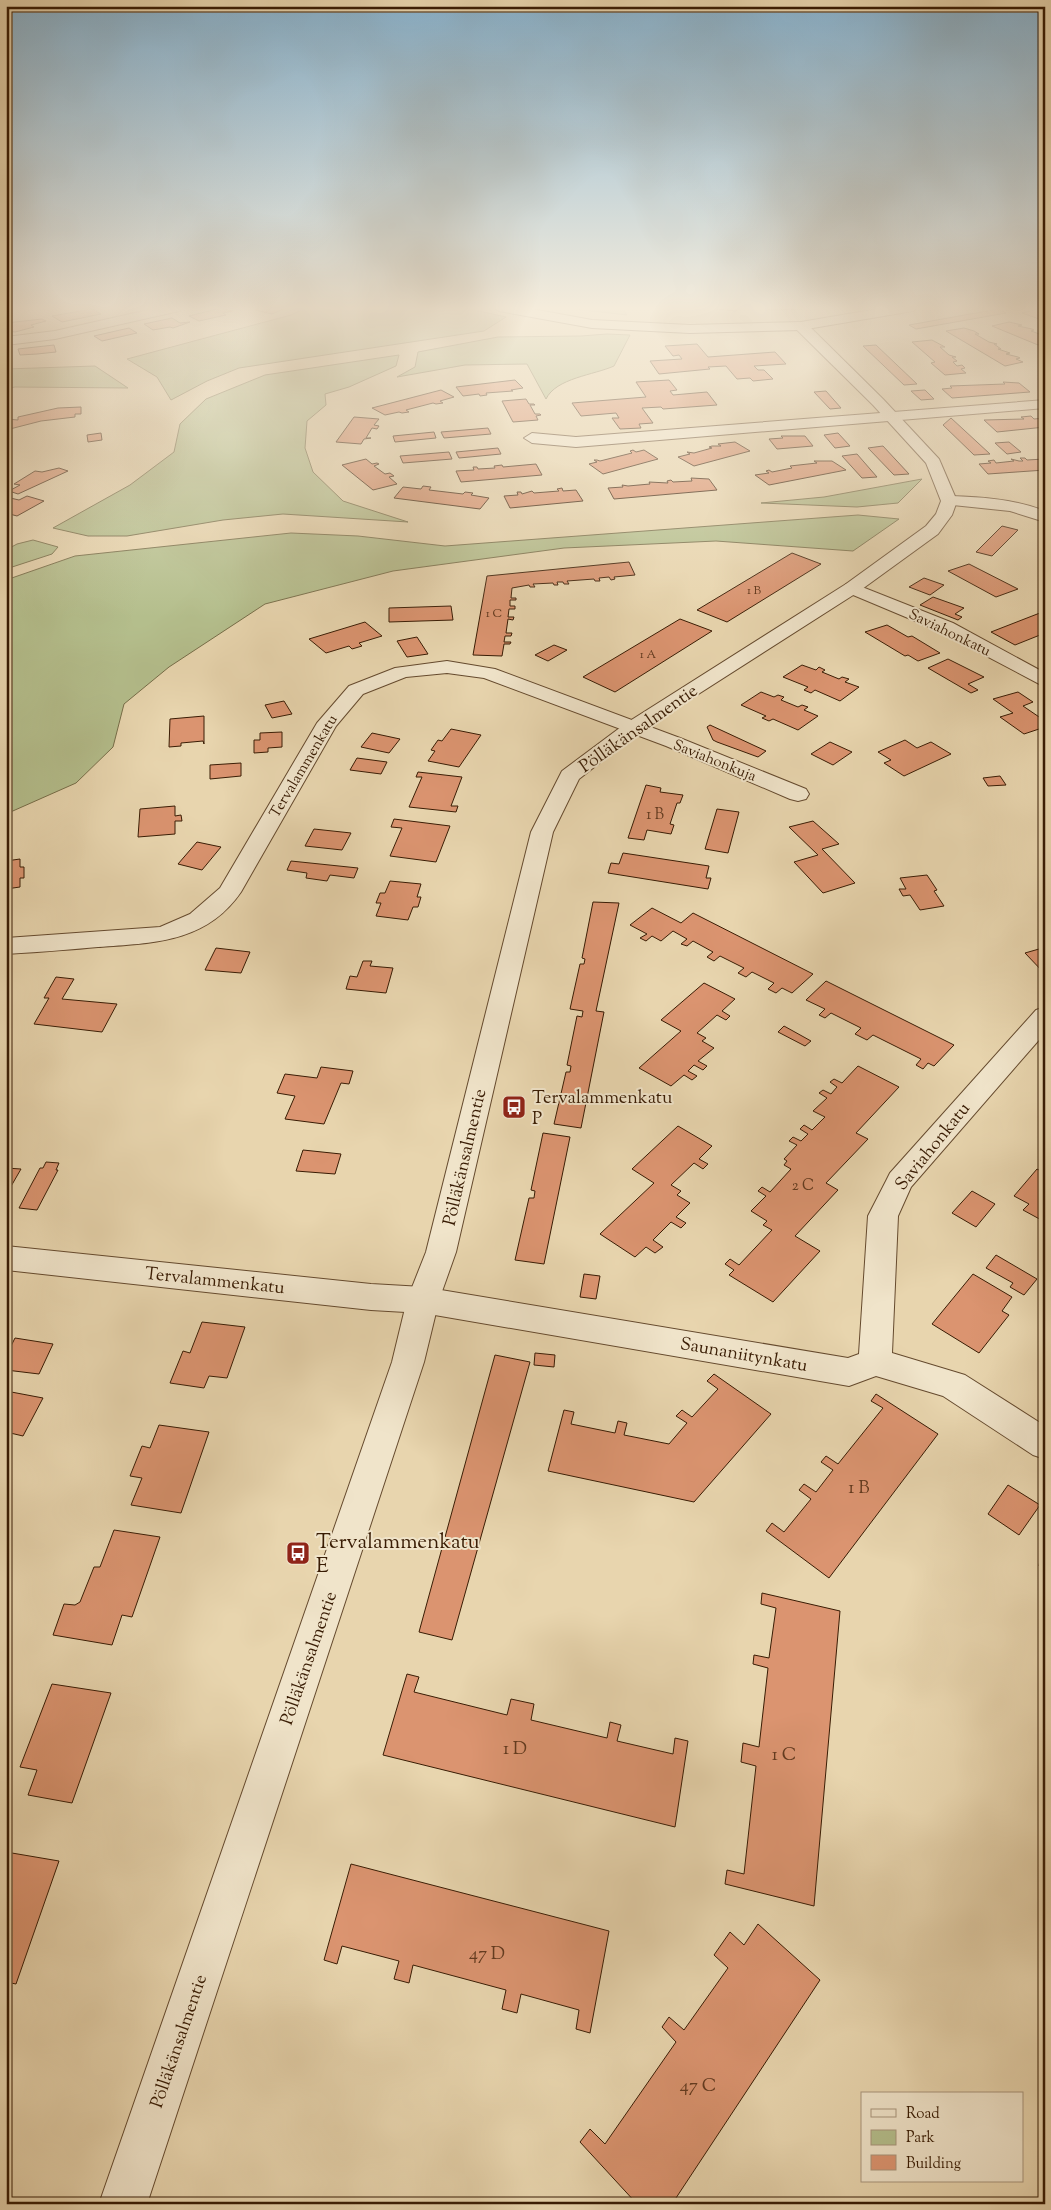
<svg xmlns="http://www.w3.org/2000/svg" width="1051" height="2210" font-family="'Sorts Mill Goudy',serif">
	<rect width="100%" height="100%" fill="#e8d5ae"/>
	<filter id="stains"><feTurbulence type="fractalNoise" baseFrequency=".004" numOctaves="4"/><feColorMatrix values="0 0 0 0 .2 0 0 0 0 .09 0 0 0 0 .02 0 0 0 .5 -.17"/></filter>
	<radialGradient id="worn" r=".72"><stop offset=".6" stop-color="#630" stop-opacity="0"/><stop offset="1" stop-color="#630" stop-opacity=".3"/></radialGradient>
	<path fill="#b4be8c" stroke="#766d48" d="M308,307H461L506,317L484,331L239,368L207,381L171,400L157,377L127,359L291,315Z
		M558,307H621L627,315Z
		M607,334L630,335L614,366C594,375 556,378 546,399L527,364L465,365L397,377L415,367L418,352L498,337L581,336Z
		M399,355L396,366L349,387L325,394L326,405L307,421L305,448L313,472L343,501L408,522L283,514L223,520L127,536H88L53,528L130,485L174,452L180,424L206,399L265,375Z
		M95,366L128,388L15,387L6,389V369Z
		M922,479L898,503L857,507L761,503L824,497Z
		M858,515L899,519L853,551L716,541L564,548L393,571L265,604L169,667L124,704L113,747L76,783L6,814V580L75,556L291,533L358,536L445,546Z
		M33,540L58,547L52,554L6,569V550L17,544Z"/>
	<path fill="#db9470" stroke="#391c04" d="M261,307H288L272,314L255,310Z
		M717,307H738L736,311L716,309Z
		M767,307H803L804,309L769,310Z
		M221,308L232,311L223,313L226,315L199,321L189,316Z
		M92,309L101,314L62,322L52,316Z
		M998,309L1006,313L916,329L909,325Z
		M1038,309L1045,311V321L1022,313Z
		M172,318L180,323L190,322L173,328L170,327L153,330L144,324Z
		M42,319L46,321L31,325L34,327L15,332L6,331V323Z
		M1009,322L1022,325L1018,326L1032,329L1034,330L1031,331L1045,336V343L1038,345L992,326Z
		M129,328L137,333L102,341L94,336Z
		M964,328L974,331L979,334H975L989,342L997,344H994L1001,349H998L1010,353L1006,354L1018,357L1020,358L1016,359L1023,362L1005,366L946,331Z
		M932,340L945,347H940L949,355L956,357H952L957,361L953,362L957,366L962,365L965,368L961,369L966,373L945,375L931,363L935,362L912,342Z
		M697,344L708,357L775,352L786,364L754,366L758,370H764L773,379L753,381L750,378L737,379L726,366L708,367L710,369L659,374L650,361L682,359L679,355L673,356L665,346Z
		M54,345L56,352L37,354L20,355L18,349Z
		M876,345L917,384L904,385L863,346Z
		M515,380L523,388L511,390L513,391L486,393L487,395L480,396L479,394L463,396L456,387Z
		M669,380L677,390L670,391L673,395L707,392L717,405L663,409L661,407L642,408L653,423L639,424L641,428L620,429L612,418H619L616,413L581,416L572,403L646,397L636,382Z
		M1003,382L1019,383L1030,392L952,398L942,389L952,388L950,386L1005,384Z
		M441,390L454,397L440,401L443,403L436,404L433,403L406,410L409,412L402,413L399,412L385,415L372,408Z
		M925,390L934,399L921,400L911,391Z
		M826,391L841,408L830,409L814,392Z
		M526,399L529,404H534L535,405H530L535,414H540L541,415L536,416L538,420L513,422L502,401Z
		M81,407V414H75V417L41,421L6,430V419L18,420V417L58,408Z
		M1031,416L1034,419L1045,418V427L997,432L984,420L1024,419L1021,417Z
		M354,417L379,419L374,425L379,426L377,429L372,428L366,438H371L364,439L361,444L336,442Z
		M951,418L990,454L974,455L943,425Z
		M488,428L491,434L444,438L441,432Z
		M434,432L436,438L395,442L393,436Z
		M101,433L102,440L88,442L87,435Z
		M838,433L850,446L835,448L824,435Z
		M781,436H805L813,446L777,449L769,439L783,438Z
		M735,442L750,451L694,466L678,457L690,454L687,452L694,453L712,448L709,447L712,446H721L718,444Z
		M1009,442L1021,452L1007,454L995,443Z
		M883,446L909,474L894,475L868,448Z
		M498,448L501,454L459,458L456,452Z
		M633,450L636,452L644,450L658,459L603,474L589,464L597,462L594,460H597L600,461L632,453L630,451Z
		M449,452L452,459L403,463L400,456Z
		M857,454L877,477L862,478L842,456Z
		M1045,456V470L988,474L979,464L991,463L988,461L994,460L996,463L1014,461L1011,459L1019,461H1023L1020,458H1025L1027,460L1044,459L1041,457Z
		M366,459L372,464L377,463L379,464L374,466L385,474L390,473L394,476L389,477L397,484L373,490L342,465Z
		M814,461H832L846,470L769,485L755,475L769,473L766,471L769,470L772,472L792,468L790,466L817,463Z
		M536,464L542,475L461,482L456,471L474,470L473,467H477L478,469L495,468L494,466L502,465L503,467Z
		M59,468L68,471L18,494L9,491L20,485L14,484L35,471L42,472Z
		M691,478L709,479L717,490L614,499L608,488L623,487L622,485L628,486L650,484L649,482L668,483L667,481L671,480L673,482L692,481Z
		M423,486L431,487L429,490L463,494L465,492L473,493L471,495L489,498L480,509L394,498L403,487L421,489Z
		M562,488L563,491L576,490L583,501L510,508L504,496L518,495L517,492H521L522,494L532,491L534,493L559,491L557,489Z
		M27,496L44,501L17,516L6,513V497L19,500Z
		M1002,526L1018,530L992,556L976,552Z
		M792,553L821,564L727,622L697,610Z
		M629,562L635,575L614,577L615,579L611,580L609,577L599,578L600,581H595L594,579L567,581L569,584H564L563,582H557L558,585H554L553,583L533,584L535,587H530L529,585L512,588L511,598H516V600H510V606H515V609H509L508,617H514L513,620L508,619L506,633H512L511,636H505L504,642H511L510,644H504L502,656L473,655L487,576Z
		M969,564L1018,589L996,597L948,571Z
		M924,578L944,585L930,595L909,587Z
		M933,597L964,608L955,614L962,617L958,620L920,605Z
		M451,606L453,620L389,622V608Z
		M1045,611V633L1015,645L991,632Z
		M680,619L712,631L615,692L583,677Z
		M365,622L382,636L359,643L362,646L352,649L349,646L326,653L309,639Z
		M887,625L908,637L912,636L940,653L918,661L908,655L905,656L865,632Z
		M417,637L428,654L407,657L397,641Z
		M554,645L567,650L548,661L535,655Z
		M948,659L984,677L968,684L978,690L971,693L928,668Z
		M802,665L816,670L819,667L825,670L822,672L839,679L842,677L849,679L845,682L859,687L840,701L815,690L811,693L804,690L808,687L783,677Z
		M761,692L774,697L778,695L784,697L781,700L798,707L802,705L808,707L804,710L818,716L798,730L773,719L769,721L762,718L766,716L741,705Z
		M1018,692L1033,702L1023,706L1045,721V727L1024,734L1000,717L1013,713L993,699Z
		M284,701L292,714L272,718L265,705Z
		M204,716V744L203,741L181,743V746L169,747L170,719Z
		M710,725L766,751L758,757L717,742L713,740L707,727Z
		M451,729L481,735L459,767L428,761L435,751L431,750L438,740L442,741Z
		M282,732V747L268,748V752L254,753V740H260V733Z
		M372,733L400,739L389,753L361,747Z
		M905,740L917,748L931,742L951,754L904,776L884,763L891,760L878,752Z
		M830,742L852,752L833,765L811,754Z
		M357,758L387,762L381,774L350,770Z
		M241,763V776L210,779V765Z
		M418,772L462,777L451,806H458L456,812L409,807L422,777H416Z
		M1000,776L1006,785L988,786L983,778Z
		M646,785L661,788L660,792L683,795L680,803H677L670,824L674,825L671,834L647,830L644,840L628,838Z
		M175,806V816L181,815L182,821H175V834L138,837L140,809Z
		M717,809L739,812L728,853L705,849Z
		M394,819L450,826L436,862L390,856L402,828L391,827Z
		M813,821L839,844L822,849L855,883L823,893L794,862L818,855L789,827Z
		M314,829L351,833L342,850L305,846Z
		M197,842L221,847L202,870L178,864Z
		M623,853L709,866L706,878H711L708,889L608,873L611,863L619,864Z
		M20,859V867H24V878H20V887L6,889V861Z
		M291,861L358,868L354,878L330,875L327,881L306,878L307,873L287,870Z
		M927,875L937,890L934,891L944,906L920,910L910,895L903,896L899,889H906L900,878Z
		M390,881L421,884L417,897H421L418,907H413L408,920L376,916L381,903H376L380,893H385Z
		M593,902L619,903L596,1011L604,1012L581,1128L554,1124L566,1072H570L571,1066L567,1065L577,1016L582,1017L583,1011L570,1009L580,964H584L585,959L582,958Z
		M652,908L681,923L693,913L813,974L792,993L782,988L776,993L768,989L774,983L752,972L746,977L738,973L744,968L720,956L714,961L707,957L713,952L693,941L687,946L681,944L687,939L673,931L661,941L652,936L646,941L640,938L647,934L630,925Z
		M216,948L250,952L241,973L205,970Z
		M1039,949L1045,955V974L1025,953Z
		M363,961H372L370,966L393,968L386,993L346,989L350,976L357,977Z
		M56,977L74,979L62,999L117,1004L102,1032L34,1024L49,998H44Z
		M826,981L954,1045L934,1066L928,1063L923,1069L916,1065L921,1059L873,1035L867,1040L855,1034L861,1028L831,1013L825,1018L819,1015L825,1009L806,1000Z
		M704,983L735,999L722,1011L730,1016L726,1020L717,1015L697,1033L706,1038L702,1041L714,1048L698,1061L707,1066L703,1070L694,1065L688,1071L697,1076L692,1080L684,1075L671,1086L639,1068L681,1031L661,1020Z
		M784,1026L811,1041L805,1046L778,1032Z
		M858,1066L899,1087L856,1133L868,1139L826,1183L838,1190L795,1236L820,1251L773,1302L729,1275L734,1270L725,1264L730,1259L739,1265L772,1230L763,1225L767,1221L751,1211L766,1196L758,1191L762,1187L770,1192L791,1169L784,1165L787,1161L784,1159L797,1145L789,1141L793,1137L801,1141L808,1134L800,1129L804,1125L812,1130L825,1117L813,1111L827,1098L819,1093L823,1090L831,1094L837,1087L830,1082L834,1079L842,1083Z
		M321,1067L353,1071L349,1084L341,1083L324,1124L285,1119L295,1096L277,1093L285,1074L317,1078Z
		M678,1126L712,1146L699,1159L708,1164L703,1169L694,1163L671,1185L681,1191L677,1195L690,1203L676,1217L686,1223L681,1228L671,1222L653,1240L663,1247L655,1253L646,1247L635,1257L600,1234L654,1183L632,1169Z
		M543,1133L570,1137L544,1264L515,1260L529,1198H534L535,1191L531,1190Z
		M303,1150L341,1154L335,1174L296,1171Z
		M46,1162L59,1163L56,1170H58L37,1210L19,1208L40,1168H43Z
		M6,1168L21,1169L6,1195Z
		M1037,1169L1045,1173V1222L1023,1210L1029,1204L1014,1196Z
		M972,1191L995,1204L976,1227L952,1213Z
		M996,1255L1037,1279L1024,1295L1010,1287L1013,1283L986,1268Z
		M584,1274L600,1276L596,1299L580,1297Z
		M973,1274L1012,1297L1002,1311L1009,1315L979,1353L932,1324Z
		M202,1322L245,1327L227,1378L209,1376L204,1388L170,1383L183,1351L190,1353Z
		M15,1338L53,1344L39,1374L6,1370V1356Z
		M535,1353L555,1355L554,1367L534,1365Z
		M495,1355L530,1362L452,1640L419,1632Z
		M714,1374L771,1414L694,1502L548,1471L564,1410L574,1412L571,1424L615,1433L618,1421L627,1423L624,1435L669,1444L687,1423L676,1416L682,1410L692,1417L718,1389L707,1381Z
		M6,1391L43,1398L23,1436L6,1432Z
		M876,1394L938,1434L829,1578L766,1531L772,1523L784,1532L811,1499L799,1490L804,1484L816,1492L833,1470L821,1462L826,1456L838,1464L883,1408L871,1401Z
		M159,1425L209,1432L181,1513L131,1505L142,1478L130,1476L142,1446L150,1448Z
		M1008,1485L1040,1505L1019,1535L988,1514Z
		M114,1530L160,1537L132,1617L122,1615L112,1645L53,1635L64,1604L75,1605L80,1602L94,1567H100Z
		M1041,1553L1045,1554V1568L1039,1566Z
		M762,1593L840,1611L814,1906L725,1884L727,1870L744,1874L756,1766L741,1762L743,1743L759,1747L768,1668L753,1664L754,1655L769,1658L776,1608L761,1604Z
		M407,1674L419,1677L414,1692L507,1715L511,1699L534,1704L531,1720L607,1738L610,1722L621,1725L617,1741L673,1754L675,1738L688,1741L675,1827L383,1755Z
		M52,1684L111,1693L72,1803L28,1795L37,1770L20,1767Z
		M6,1852L59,1861L16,1984L6,1982Z
		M351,1864L609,1931L590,2033L576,2029L579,2010L521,1994L517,2013L502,2009L506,1990L413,1965L409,1983L394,1979L399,1961L342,1946L337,1964L324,1960Z
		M758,1924L820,1980L672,2204H637L580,2142L590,2129L605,2144L676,2042L662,2027L669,2017L684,2030L728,1968L714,1955L730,1932L744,1945Z"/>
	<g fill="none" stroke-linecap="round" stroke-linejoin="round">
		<g stroke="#654a2e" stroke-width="2">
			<path id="minor" d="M161,307H185L179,311L55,339L6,345V337L55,331Z
				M1045,400V408L576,447L532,443L524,438L532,433L576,437Z
				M949,496C981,497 1014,499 1045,511V522L1010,511L943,504L941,501L943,498Z
				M852,583L953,623L1045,673V687L939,631L846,592L843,588L846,584Z
				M447,661L495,669L680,738L806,789L809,794L806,799L798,801L790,799L666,746L484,678L447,673L406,677L363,694L336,726L241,892C206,943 153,943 98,947C67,950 37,952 6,954V938L160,927L190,914L220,888L317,723L349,686L395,668Z
				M1045,1007V1033L911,1187L898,1216L892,1353L965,1375L1045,1426V1459L1033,1455L943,1396L876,1376L849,1386L423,1313L371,1310L6,1270V1246L371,1284L423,1287L848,1358L859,1354L868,1216L886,1181L890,1173L1036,1010Z"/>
		</g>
		<g stroke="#654a2e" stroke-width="2">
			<path id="tertiary" d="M801,322L806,323L883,399L939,459L957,501L952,515L938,534L858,592L639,732L579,779L553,832L456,1252L439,1300L424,1362L147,2204H99L392,1362L407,1300L426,1252L531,832L562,771L625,724L846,584L926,526L936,514L941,501L926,463L873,405L796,329L794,326L796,323Z"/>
		</g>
		<g stroke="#391c04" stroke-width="2">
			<path id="secondary" d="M493,307H521L592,320L690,325L801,322L889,307H919L913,311L801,330L690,333L592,328L499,311Z"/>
		</g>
		<use href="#minor" fill="#f0e4ca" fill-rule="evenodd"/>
		<use href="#tertiary" fill="#f0e4ca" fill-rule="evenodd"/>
		<use href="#secondary" fill="#f0e4ca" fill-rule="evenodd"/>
	</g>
	<linearGradient id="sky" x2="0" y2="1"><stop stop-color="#88b5d3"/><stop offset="0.5" stop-color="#f5ecdb"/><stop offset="1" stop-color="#f5ecdb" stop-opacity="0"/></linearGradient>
	<rect width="1051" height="617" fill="url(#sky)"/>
	<defs>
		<g id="bus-square" transform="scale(1.25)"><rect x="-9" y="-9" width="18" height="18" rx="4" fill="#8f2418" stroke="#f0e4ca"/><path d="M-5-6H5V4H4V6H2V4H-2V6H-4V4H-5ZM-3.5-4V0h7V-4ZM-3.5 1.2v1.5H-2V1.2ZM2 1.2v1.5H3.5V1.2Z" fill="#fff"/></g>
	</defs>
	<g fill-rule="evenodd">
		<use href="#bus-square" x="514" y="1107"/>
		<use href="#bus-square" x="298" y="1553"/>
	</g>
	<g text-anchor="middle" stroke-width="4" stroke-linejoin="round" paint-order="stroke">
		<g font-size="12" fill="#623a1f">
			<text x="754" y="594">1 B</text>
			<text x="494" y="617">1 C</text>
			<text x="648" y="658">1 A</text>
		</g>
		<g font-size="15" fill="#391c04" stroke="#f0e4ca">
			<text transform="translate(950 632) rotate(26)" y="5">Saviahonkatu</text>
			<text transform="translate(715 760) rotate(22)" y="5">Saviahonkuja</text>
			<text transform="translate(303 766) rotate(-59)" y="5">Tervalammenkatu</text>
		</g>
		<g font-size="15" fill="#623a1f">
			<text x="655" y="819">1 B</text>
			<text x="803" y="1190">2 C</text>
		</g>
		<g font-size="18" fill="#391c04" stroke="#f0e4ca">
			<text transform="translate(638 728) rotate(-35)" y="6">Pölläkänsalmentie</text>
			<text transform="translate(932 1146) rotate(-51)" y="6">Saviahonkatu</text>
			<text transform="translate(464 1157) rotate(-77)" y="6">Pölläkänsalmentie</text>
			<text transform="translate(215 1280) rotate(6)" y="6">Tervalammenkatu</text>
			<text transform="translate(744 1354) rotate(10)" y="6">Saunaniitynkatu</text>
			<text transform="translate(308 1658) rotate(-71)" y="6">Pölläkänsalmentie</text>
			<text transform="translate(178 2041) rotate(-71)" y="6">Pölläkänsalmentie</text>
		</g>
		<g font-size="18" fill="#391c04" stroke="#f0e4ca" text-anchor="start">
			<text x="532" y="1103">Tervalammenkatu<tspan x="532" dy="21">P</tspan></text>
		</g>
		<g font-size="18" fill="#623a1f">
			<text x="859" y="1493">1 B</text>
			<text x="515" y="1754">1 D</text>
			<text x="784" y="1760">1 C</text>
			<text x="487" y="1959">47 D</text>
			<text x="698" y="2091">47 C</text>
		</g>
		<g font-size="21" fill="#391c04" stroke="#f0e4ca" text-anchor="start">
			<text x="316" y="1548">Tervalammenkatu<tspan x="316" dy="24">E</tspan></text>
		</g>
	</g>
	<rect width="1051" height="2210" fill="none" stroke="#e8d5ae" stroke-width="25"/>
	<rect x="8" y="8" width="1036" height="2195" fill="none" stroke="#391c04" stroke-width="2.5"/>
	<rect x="12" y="12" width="1026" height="2185" fill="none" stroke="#391c04"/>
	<rect x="861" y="2092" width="162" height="90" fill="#f0e4ca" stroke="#a7947b"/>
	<rect x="871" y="2109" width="25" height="8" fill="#f0e4ca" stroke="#a7947b"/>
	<text x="906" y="2118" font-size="15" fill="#391c04">Road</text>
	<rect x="871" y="2130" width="25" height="15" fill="#b4be8c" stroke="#a7947b"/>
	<text x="906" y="2142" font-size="15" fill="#391c04">Park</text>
	<rect x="871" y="2155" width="25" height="15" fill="#db9470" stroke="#a7947b"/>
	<text x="906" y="2168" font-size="15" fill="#391c04">Building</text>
	<rect width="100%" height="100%" filter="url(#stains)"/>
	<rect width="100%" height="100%" fill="url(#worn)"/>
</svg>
